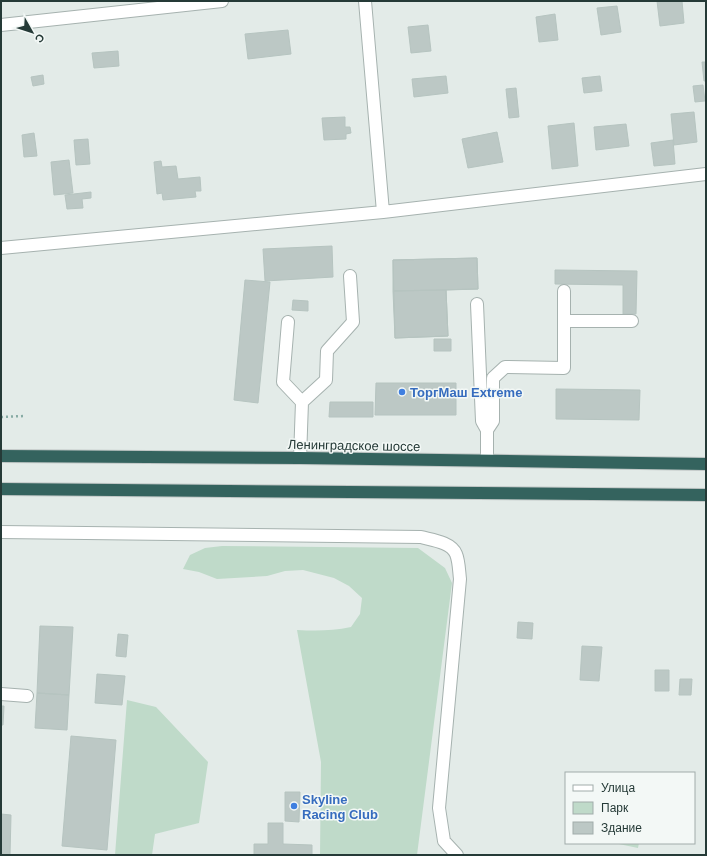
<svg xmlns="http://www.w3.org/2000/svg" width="707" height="856" font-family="Arial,sans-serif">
	<rect width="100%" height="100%" fill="#e3ebe8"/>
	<path fill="#bfdac9" d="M222,546L418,548L445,568L452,583L417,855H320L321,762L297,630C316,631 332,631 351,627L360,614L362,598L349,586L334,578L303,570L285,571L267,576L217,579L199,572L183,569L190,555L205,548Z
		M127,700L156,707L208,762L199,823L155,834L152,855H115Z
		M614,843H639L638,848Z"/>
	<path fill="#bcc8c5" stroke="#b6c4c0" d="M657,1H682L684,23L660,26Z
		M617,6L621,32L601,35L597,8Z
		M555,14L558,40L539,42L536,17Z
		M428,25L431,51L411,53L408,27Z
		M288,30L291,54L248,59L245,34Z
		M118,51L119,66L94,68L92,53Z
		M702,62H706V81H704Z
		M43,75L44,84L33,86L31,77Z
		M446,76L448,93L414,97L412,79Z
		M600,76L602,91L584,93L582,78Z
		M703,85L705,101L695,102L693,86Z
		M516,88L519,117L509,118L506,89Z
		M694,112L697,142L674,145L671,114Z
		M345,117V127H350L351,133L346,134V139L324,140L322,118Z
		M574,123L578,166L552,169L548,126Z
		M626,124L629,146L596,150L594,127Z
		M497,132L503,162L468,168L462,139Z
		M34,133L37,156L24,157L22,135Z
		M88,139L90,164L76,165L74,140Z
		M673,140L675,164L654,166L651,143Z
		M69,160L73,193L54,195L51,162Z
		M161,161L162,167L176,166L178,179L200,177L201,191H195L196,197L163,200L162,193L157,194L154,162Z
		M91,192V198L82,199L83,208L67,209L65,195Z
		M332,246L333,277L265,281L263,249Z
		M477,258L478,289L446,290L448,336L395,338L393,260Z
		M477,258L478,289L393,291V260Z
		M555,270L637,271L636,314H623V285L555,284Z
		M245,280L270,282L258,403L234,400Z
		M446,290L448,336L395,338L393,291Z
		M293,300L308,301V311L292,310Z
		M434,339H451V351H434Z
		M376,383H456V415H375Z
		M556,389L640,390L639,420L556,419Z
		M330,402H373V417H329Z
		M518,622L533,623L532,639L517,638Z
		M40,626L73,627L69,695L37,693Z
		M118,634L128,635L126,657L116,656Z
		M582,646L602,647L599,681L580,680Z
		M655,670H669V691H655Z
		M97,674L125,676L122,705L95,703Z
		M680,679H692L691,695H679Z
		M37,693L69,695L67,730L35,728Z
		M1,706H4L3,725H1Z
		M71,736L116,740L107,850L62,846Z
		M285,792H300L299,822L285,821Z
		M1,814L11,815L10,855H1Z
		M268,823H283V844L312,845V855H254V844H268Z"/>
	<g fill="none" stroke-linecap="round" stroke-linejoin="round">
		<g stroke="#a6b2af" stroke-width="14">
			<path id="minor" d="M365,1L383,212
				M1,25L222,1
				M1,248L383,212L706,174
				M477,304L482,421L487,430
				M564,321H632
				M288,322L283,382L302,402
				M300,458L302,402L326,380L327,351L353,322L350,276
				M487,460V430L493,421V378L505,367L564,368V291
				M1,532L421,537C432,540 451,542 456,554C459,561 459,571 460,579L439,808L444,841L457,855
				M1,694L27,696"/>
		</g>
		<g stroke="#c2c8c7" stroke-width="14">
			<path id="highway" d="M1,456L300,458L706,464
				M1,489L706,495"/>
		</g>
		<path stroke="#87aba4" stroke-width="2.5" stroke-dasharray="2 3" stroke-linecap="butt" d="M1,417L24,416"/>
		<use href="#minor" stroke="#fff" stroke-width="12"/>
		<use href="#highway" stroke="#34635e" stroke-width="12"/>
	</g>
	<g fill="#3f7fe0" stroke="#f3f8f6" stroke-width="1.5">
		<circle cx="402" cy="392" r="4"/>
		<circle cx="294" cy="806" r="4"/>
	</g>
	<g text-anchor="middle" stroke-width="3" stroke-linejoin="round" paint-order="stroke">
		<g font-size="13" font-weight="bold" fill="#366cbe" stroke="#f3f8f6" text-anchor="start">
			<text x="410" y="397">ТоргМаш Extreme</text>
			<text x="302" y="804">Skyline<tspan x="302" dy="15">Racing Club</tspan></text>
		</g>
		<g font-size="13" fill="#253a37" stroke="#f3f8f6">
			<text transform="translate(354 445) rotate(1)" y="5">Ленинградское шоссе</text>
		</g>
	</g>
	<rect width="707" height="856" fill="none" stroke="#253a37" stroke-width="4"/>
	<rect x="565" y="772" width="130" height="72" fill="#f3f8f6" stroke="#a1acaa"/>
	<rect x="573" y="785" width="20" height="6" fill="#ffffff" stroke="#a1acaa"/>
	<text x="601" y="792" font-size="12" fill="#253a37">Улица</text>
	<rect x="573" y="802" width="20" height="12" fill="#bfdac9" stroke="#a1acaa"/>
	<text x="601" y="812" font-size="12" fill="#253a37">Парк</text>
	<rect x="573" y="822" width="20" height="12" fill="#bcc8c5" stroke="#a1acaa"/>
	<text x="601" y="832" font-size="12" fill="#253a37">Здание</text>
	<g transform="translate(32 32) rotate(129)" stroke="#f3f8f6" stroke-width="3" paint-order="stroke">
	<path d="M0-3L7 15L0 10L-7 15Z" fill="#253a37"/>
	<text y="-6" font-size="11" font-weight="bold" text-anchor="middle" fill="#253a37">С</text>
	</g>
</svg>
